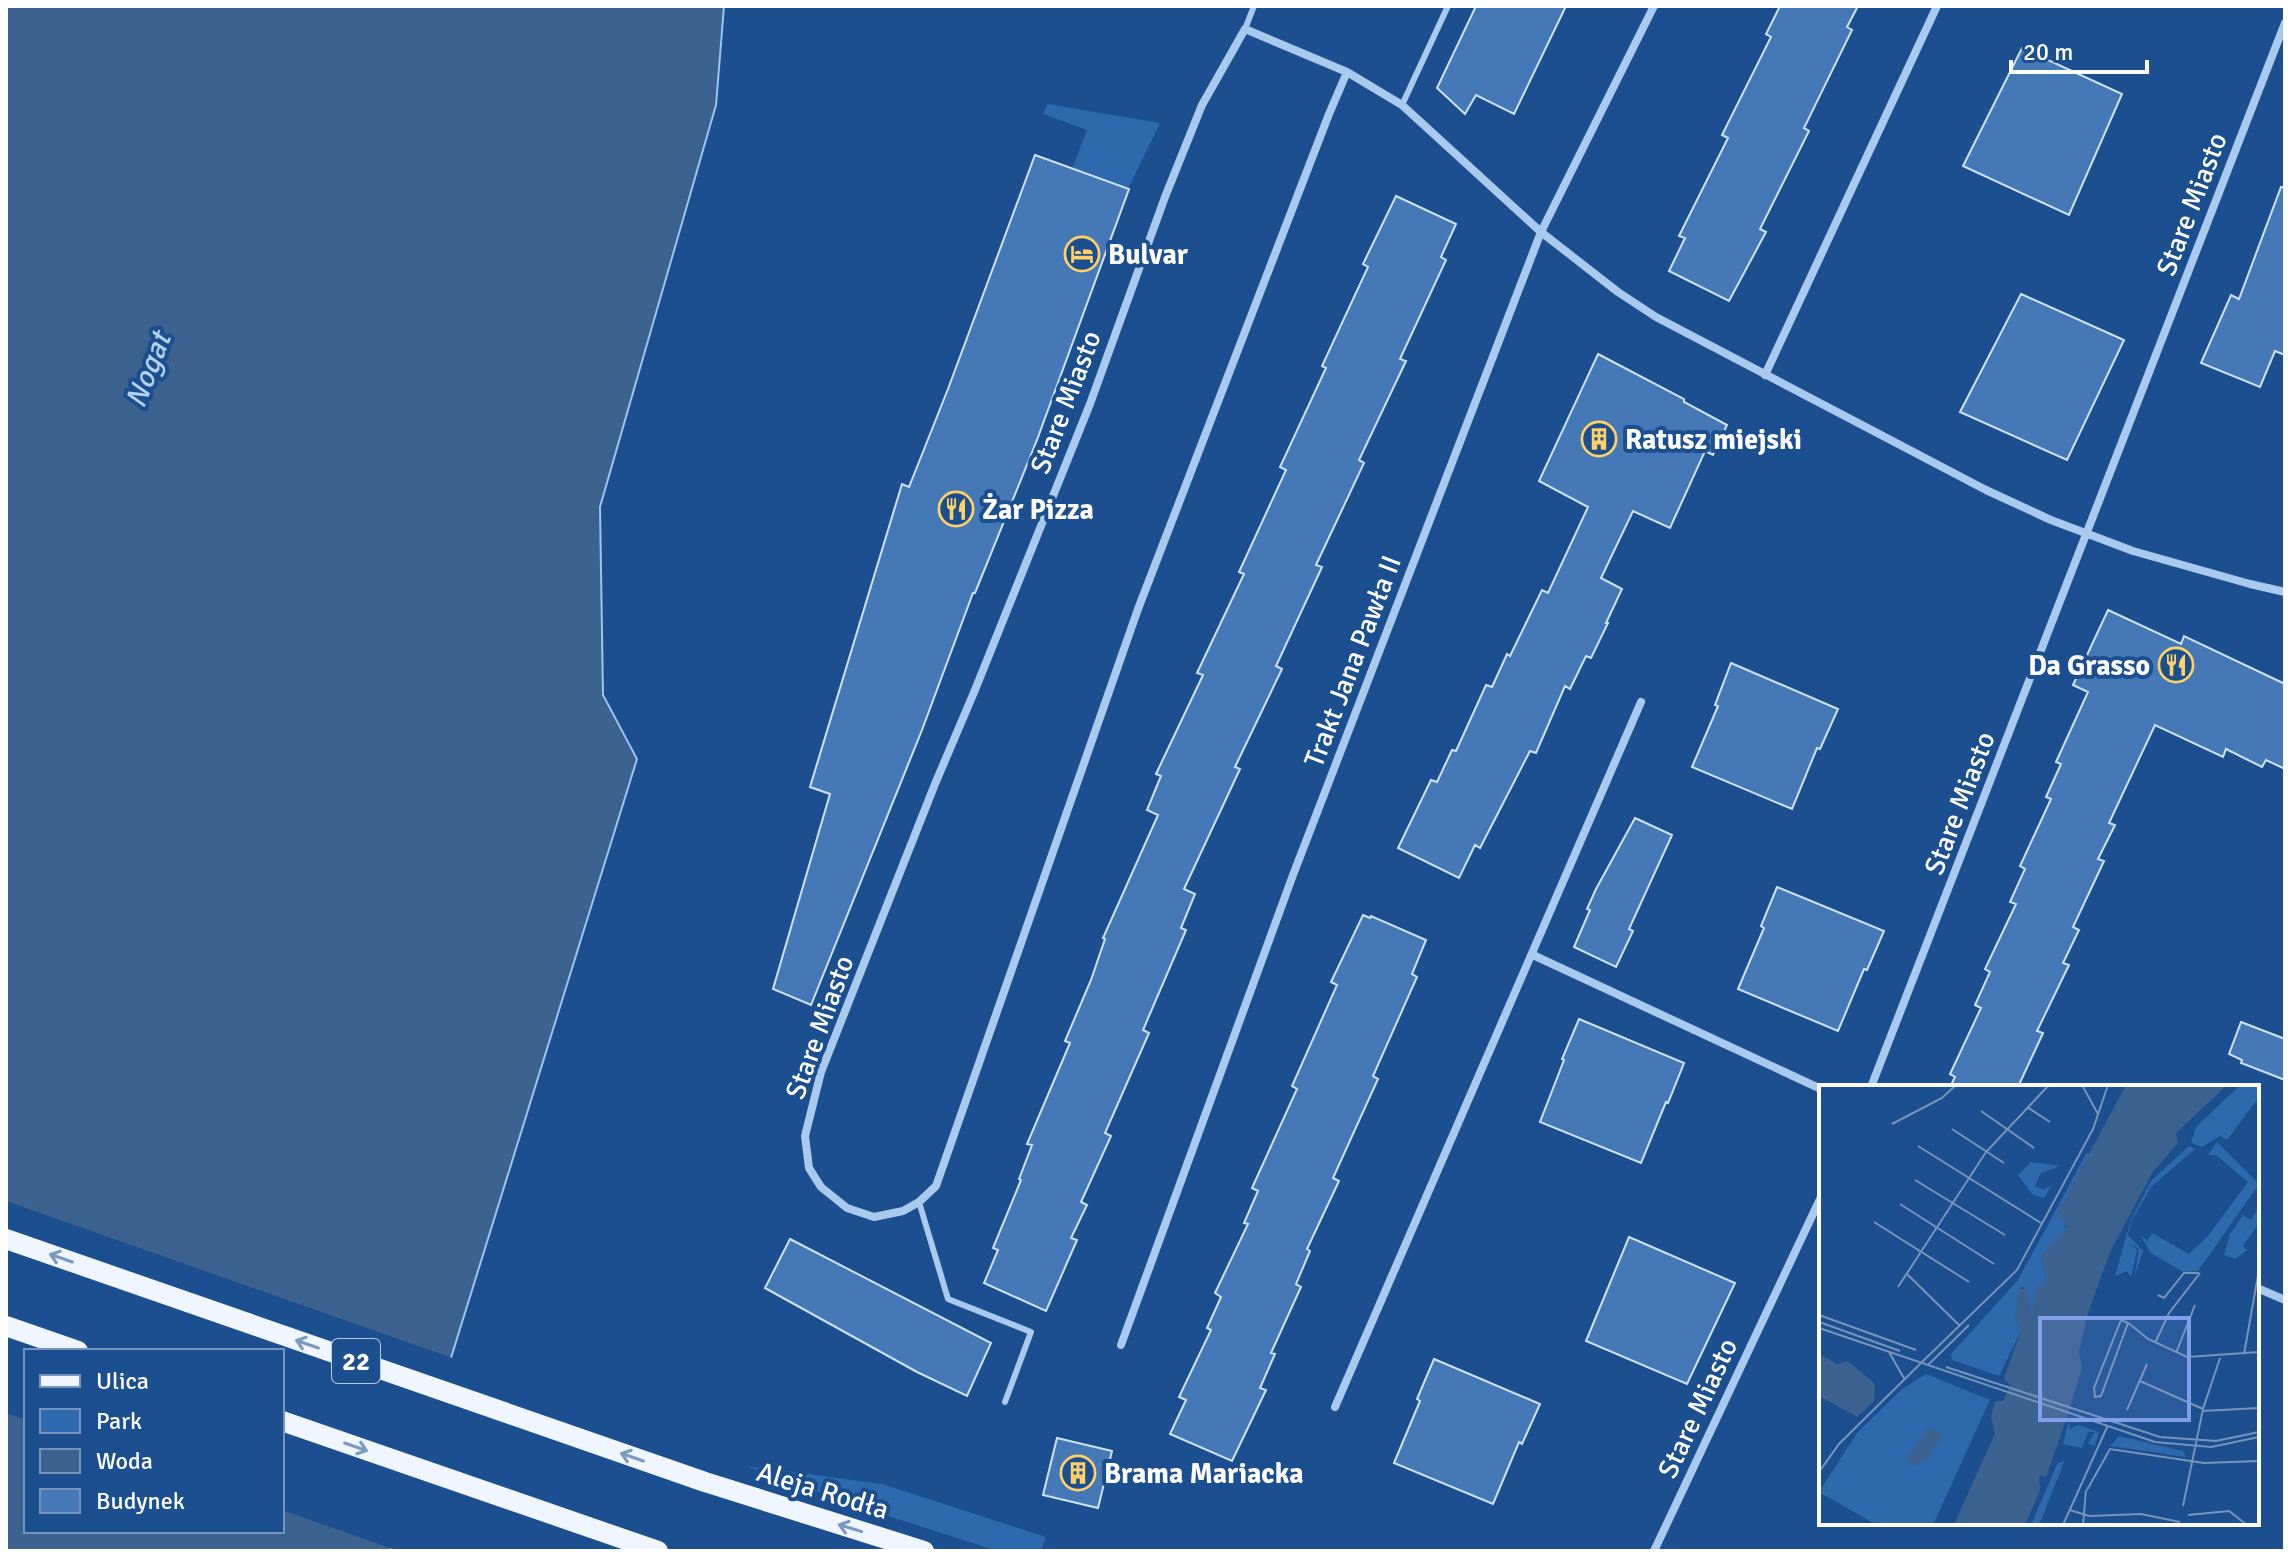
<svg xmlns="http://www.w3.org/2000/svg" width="2291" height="1557" font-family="Signika,sans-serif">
	<rect width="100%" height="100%" fill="#1b4f8f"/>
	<path fill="#2e69ad" d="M1048,104L1160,123L1128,189L1072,169L1087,130L1043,114Z
		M746,1466L882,1484L1046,1537L1041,1551H997L867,1509Z"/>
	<path fill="#3c6290" stroke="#9cc4f0" stroke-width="2" fill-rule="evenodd" d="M6,6H724L716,105L600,507L603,695L637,759L391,1551H6ZM26,1351H282V1531H26Z"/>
	<path fill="#1b4f8f" d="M6,1201L455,1359L396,1550L282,1510V1351H26V1420L6,1413Z"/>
	<path fill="#4478b7" stroke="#cfe3fa" stroke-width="2" d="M1476,6H1566L1514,114L1476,95L1465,114L1437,88Z
		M1780,6H1858L1847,27L1852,30L1804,128L1809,131L1760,229L1766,232L1729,301L1669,271L1685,238L1679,236L1728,138L1722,135L1771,37L1766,34Z
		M2022,48L2122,94L2069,215L1963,166Z
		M1035,155L1129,189L1037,440L975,593H973L922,730L811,1005L773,989L830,794L810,787L902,484L909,487L948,389Z
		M2281,187L2285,188V355L2275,351L2260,387L2201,363L2231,295L2239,299Z
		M1396,196L1456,224L1441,257L1446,260L1400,359L1406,361L1359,460L1364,463L1316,565L1322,567L1276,666L1282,669L1235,767L1240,769L1184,889L1195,894L1181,928L1186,930L1143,1030L1149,1033L1105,1133L1111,1136L1081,1202L1087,1205L1071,1238L1077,1240L1046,1311L984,1283L998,1250L993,1248L1021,1180L1019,1179L1032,1145L1027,1144L1070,1043L1065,1041L1091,980L1105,939L1103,938L1158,815L1147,810L1161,776L1156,774L1203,675L1197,673L1244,574L1239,572L1286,470L1280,467L1326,368L1322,366L1368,267L1363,264Z
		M2021,294L2124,340L2067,460L1960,412Z
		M1598,354L1684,399V402L1727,425L1713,455L1705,451L1670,528L1633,511L1601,578L1622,589L1606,623H1608L1591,658L1586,656L1570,689L1565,686L1536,753L1530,751L1480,848L1475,845L1459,878L1398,848L1431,780L1437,782L1452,750L1456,751L1486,685L1492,687L1507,654L1510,656L1542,590L1548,593L1588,507L1539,481Z
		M2108,610L2181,644L2184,636L2285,684V769L2266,760L2262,767L2226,749L2223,757L2155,725L2109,823L2115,825L2098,859L2104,861L2073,927L2079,930L2063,963L2069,965L2037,1031L2043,1033L2018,1087H1950L1955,1077L1950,1074L1981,1008L1975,1005L1990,972L1985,969L2016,904L2010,902L2025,869L2020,866L2051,799L2046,797L2061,764L2056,762L2088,692L2073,685Z
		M1731,663L1838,709L1820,749L1817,748L1792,809L1692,767L1718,706L1715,705Z
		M1635,818L1672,835L1629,929L1633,931L1616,967L1574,947L1590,910L1587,909L1596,889Z
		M1777,887L1884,931L1867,970L1864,969L1838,1031L1738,989L1764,928L1761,926Z
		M1363,915L1370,918L1371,916L1426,940L1412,974L1417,977L1373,1076L1378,1079L1333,1178L1339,1181L1307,1249L1310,1251L1296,1284L1301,1287L1271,1353L1275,1354L1260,1388L1266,1390L1232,1461L1170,1434L1186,1400L1179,1397L1211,1330L1207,1328L1221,1297L1215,1293L1248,1224L1244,1223L1258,1191L1252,1188L1297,1089L1292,1086L1337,985L1331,982Z
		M1579,1019L1684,1063L1668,1103L1666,1102L1641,1163L1540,1122L1564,1060L1562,1059Z
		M2241,1022L2285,1039V1080L2241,1063L2242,1060L2229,1054Z
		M1629,1237L1735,1283L1687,1384L1586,1341Z
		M790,1239L991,1343L967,1396L917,1372L765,1288Z
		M1434,1359L1540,1404L1522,1444L1519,1442L1493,1504L1394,1463L1420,1401L1417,1399Z
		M1057,1438L1112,1451L1098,1508L1043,1495Z"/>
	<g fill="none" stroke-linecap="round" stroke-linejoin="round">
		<path stroke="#a9c9ee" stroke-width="6" d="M1245,29L1254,6
			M1402,105L1448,6
			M919,1202L948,1299L1031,1332L1005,1402"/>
		<path stroke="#a9c9ee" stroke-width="8" d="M1347,72L1329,114L1138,609L936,1186L919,1202L903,1211L874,1217L847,1208L821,1187L809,1168L805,1136L821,1072L935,784L975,690L1090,404L1165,197L1202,105L1245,29L1347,72L1402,105L1541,232L1618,292L1656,317L1986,490L2051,520L2133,551L2250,584L2285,592
			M1765,375L1937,6
			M1533,955L1821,1089
			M1871,1087L2285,23
			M2257,1288L2285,1300
			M1121,1345L1293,875L1541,232L1654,6
			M1335,1407L1641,702
			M1654,1551L1821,1197"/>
		<path stroke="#f0f6ff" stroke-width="20" d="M6,1239L705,1482L924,1551
			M6,1326L78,1351
			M282,1421L658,1551"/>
	</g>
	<defs><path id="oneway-shaft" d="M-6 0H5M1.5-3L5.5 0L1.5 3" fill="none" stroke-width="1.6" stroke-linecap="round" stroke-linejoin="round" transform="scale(2)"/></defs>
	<g stroke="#7b9ac1">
		<use href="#oneway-shaft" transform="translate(61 1258) rotate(-161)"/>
		<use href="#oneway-shaft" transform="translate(307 1344) rotate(-161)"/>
		<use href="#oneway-shaft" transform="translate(356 1447) rotate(19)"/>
		<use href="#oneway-shaft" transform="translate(632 1457) rotate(-161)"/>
		<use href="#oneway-shaft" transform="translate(850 1528) rotate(-163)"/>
	</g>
	<defs>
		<g id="hotel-ring" transform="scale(1.8)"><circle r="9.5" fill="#1b4f8f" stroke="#ffd166" stroke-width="1.5"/><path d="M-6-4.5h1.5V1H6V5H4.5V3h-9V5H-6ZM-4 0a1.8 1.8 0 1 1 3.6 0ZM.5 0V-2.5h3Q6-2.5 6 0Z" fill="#ffd166"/></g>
		<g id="building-ring" transform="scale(1.8)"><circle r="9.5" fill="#1b4f8f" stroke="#ffd166" stroke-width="1.5"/><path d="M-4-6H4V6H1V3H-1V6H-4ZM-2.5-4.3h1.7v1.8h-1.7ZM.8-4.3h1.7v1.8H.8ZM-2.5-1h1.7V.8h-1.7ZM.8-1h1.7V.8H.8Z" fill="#ffd166"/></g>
		<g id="restaurant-ring" transform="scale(1.8)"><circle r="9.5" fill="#1b4f8f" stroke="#ffd166" stroke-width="1.5"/><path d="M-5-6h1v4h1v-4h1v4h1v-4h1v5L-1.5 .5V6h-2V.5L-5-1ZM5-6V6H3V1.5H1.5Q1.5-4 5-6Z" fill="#ffd166"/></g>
	</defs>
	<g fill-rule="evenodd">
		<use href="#hotel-ring" x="1082" y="254"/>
		<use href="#building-ring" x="1599" y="439"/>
		<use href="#restaurant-ring" x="956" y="509"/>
		<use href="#restaurant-ring" x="2176" y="665"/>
		<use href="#building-ring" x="1078" y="1473"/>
	</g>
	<g text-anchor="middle" stroke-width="8" stroke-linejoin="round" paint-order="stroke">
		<rect fill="#1b4f8f" stroke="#bbcadd" stroke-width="2" x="332" y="1339" width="48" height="44" rx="6"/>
		<g font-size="26" font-weight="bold" fill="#fff">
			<text x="356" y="1370">22</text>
		</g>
		<g font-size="28" fill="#fff" stroke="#1b4f8f">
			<text transform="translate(2191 204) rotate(-69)" y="10">Stare Miasto</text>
			<text transform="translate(1065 402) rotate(-69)" y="10">Stare Miasto</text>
			<text transform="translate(1352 661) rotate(-69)" y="10">Trakt Jana Pawła II</text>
			<text transform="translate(1959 803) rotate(-69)" y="10">Stare Miasto</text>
			<text transform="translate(819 1027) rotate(-70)" y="10">Stare Miasto</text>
			<text transform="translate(1697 1408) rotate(-65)" y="10">Stare Miasto</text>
			<text transform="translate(823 1490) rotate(17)" y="10">Aleja Rodła</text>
		</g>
		<g font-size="28" font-weight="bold" fill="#fff" stroke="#1b4f8f" text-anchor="start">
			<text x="1108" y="264">Bulvar</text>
			<text x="1625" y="449">Ratusz miejski</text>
			<text x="982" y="519">Żar Pizza</text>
			<text x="2150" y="675" text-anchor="end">Da Grasso</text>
			<text x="1104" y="1483">Brama Mariacka</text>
		</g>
		<g font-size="30" font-style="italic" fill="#b5d3f5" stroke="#1b4f8f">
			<text transform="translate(148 370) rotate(-69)" y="10">Nogat</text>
		</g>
	</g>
	<g transform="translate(1819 1085)">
		<rect width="440" height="440" fill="#1b4f8f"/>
		<path d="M421,0H440V12L408,55L401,51L383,62L372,58L377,42ZM398,57L440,99L379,186L364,187L332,168L321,150L328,156L333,148L370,169L389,151L429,97L397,70H389ZM370,61L376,64L332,102L312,137L309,150L324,166L315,193L320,164L312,158L318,165L312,192L308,186L296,191L312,135L332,96ZM268,67L271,71L245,133L247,147L222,170L228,199L213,233L205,202L200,204L197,235L202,246L180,291L133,275L132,269L199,195ZM212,77L241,81L222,88L216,101L225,105L233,99L225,113L213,109L199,90ZM440,121V138L424,161L428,165L416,174L405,170L411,149L424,130L432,135ZM107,289L171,315L114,440H58L0,407L38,348L83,304ZM250,336L251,344L259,340L280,347L276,361L269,359L276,347H269L263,363L244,359ZM300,351L364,366L367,372L291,361ZM246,375L220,440H212L238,379Z" fill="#2e69ad"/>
		<path d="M307,0H408L357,48L359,58L333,88L291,167L269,228L260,267L263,283L246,338L227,392L220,391L221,405L206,440H135L176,348L172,332L176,316H184L191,301L185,293L202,246L196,232L200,204H208L213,233L217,201L228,199L222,170L248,142L239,127ZM0,269L18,279L29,276L56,299L55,316L38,332L0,311ZM110,342L124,349L107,375L94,381L88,374Z" fill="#3c6290"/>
		<path fill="none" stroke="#7695bc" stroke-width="2" d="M263,0L279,29M208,22L231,37M162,26L215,63M73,39L123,13L137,0M133,44L185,78M99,61L222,138M96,95L186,150M81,119L175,179M55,137L150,197M88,189L140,240M79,202L167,67L230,0M339,210L345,213L365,188H380M0,230L97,265M0,237L81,266M309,238L282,311L276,312L275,303L302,235L309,238L312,240L329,254L368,272L440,267M0,243L336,357L392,362L440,352M336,258L350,228L381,188M70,267L86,295M357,268L376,220M425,269L440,185M102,278L198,185L274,44L289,0M109,280L150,240M127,282L341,352L397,356L440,347M321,296L384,324M308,325L328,279M383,326L440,323M0,387L20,359L102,278M268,405L291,364L385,378L440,376M364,421L384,324L401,273M251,425L270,431L322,429L361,437M369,430L410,426L428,440M244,440L289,340M264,440L267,405"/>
		<path fill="#839eea" fill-opacity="0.15" stroke="#839eea" stroke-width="4" d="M221,233H370V335H221Z"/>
		<rect width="440" height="440" fill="none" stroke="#fff" stroke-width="4"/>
	</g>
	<rect width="2291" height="1557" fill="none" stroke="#ffffff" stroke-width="16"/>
	<rect x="24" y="1349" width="260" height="184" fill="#1b4f8f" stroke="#7695bc" stroke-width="2"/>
	<rect x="40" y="1375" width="40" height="12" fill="#f0f6ff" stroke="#7695bc" stroke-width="2"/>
	<text x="96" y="1389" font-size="24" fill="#ffffff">Ulica</text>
	<rect x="40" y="1409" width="40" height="24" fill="#2e69ad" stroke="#7695bc" stroke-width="2"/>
	<text x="96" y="1429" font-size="24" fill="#ffffff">Park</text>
	<rect x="40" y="1449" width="40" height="24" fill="#3c6290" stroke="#7695bc" stroke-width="2"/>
	<text x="96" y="1469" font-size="24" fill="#ffffff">Woda</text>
	<rect x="40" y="1489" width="40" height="24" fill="#4478b7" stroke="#7695bc" stroke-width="2"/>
	<text x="96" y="1509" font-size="24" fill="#ffffff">Budynek</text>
	<path d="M2011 60v12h136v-12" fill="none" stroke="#ffffff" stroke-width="4"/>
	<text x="2023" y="60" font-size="24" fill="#ffffff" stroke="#1b4f8f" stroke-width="6" paint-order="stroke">20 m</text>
</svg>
